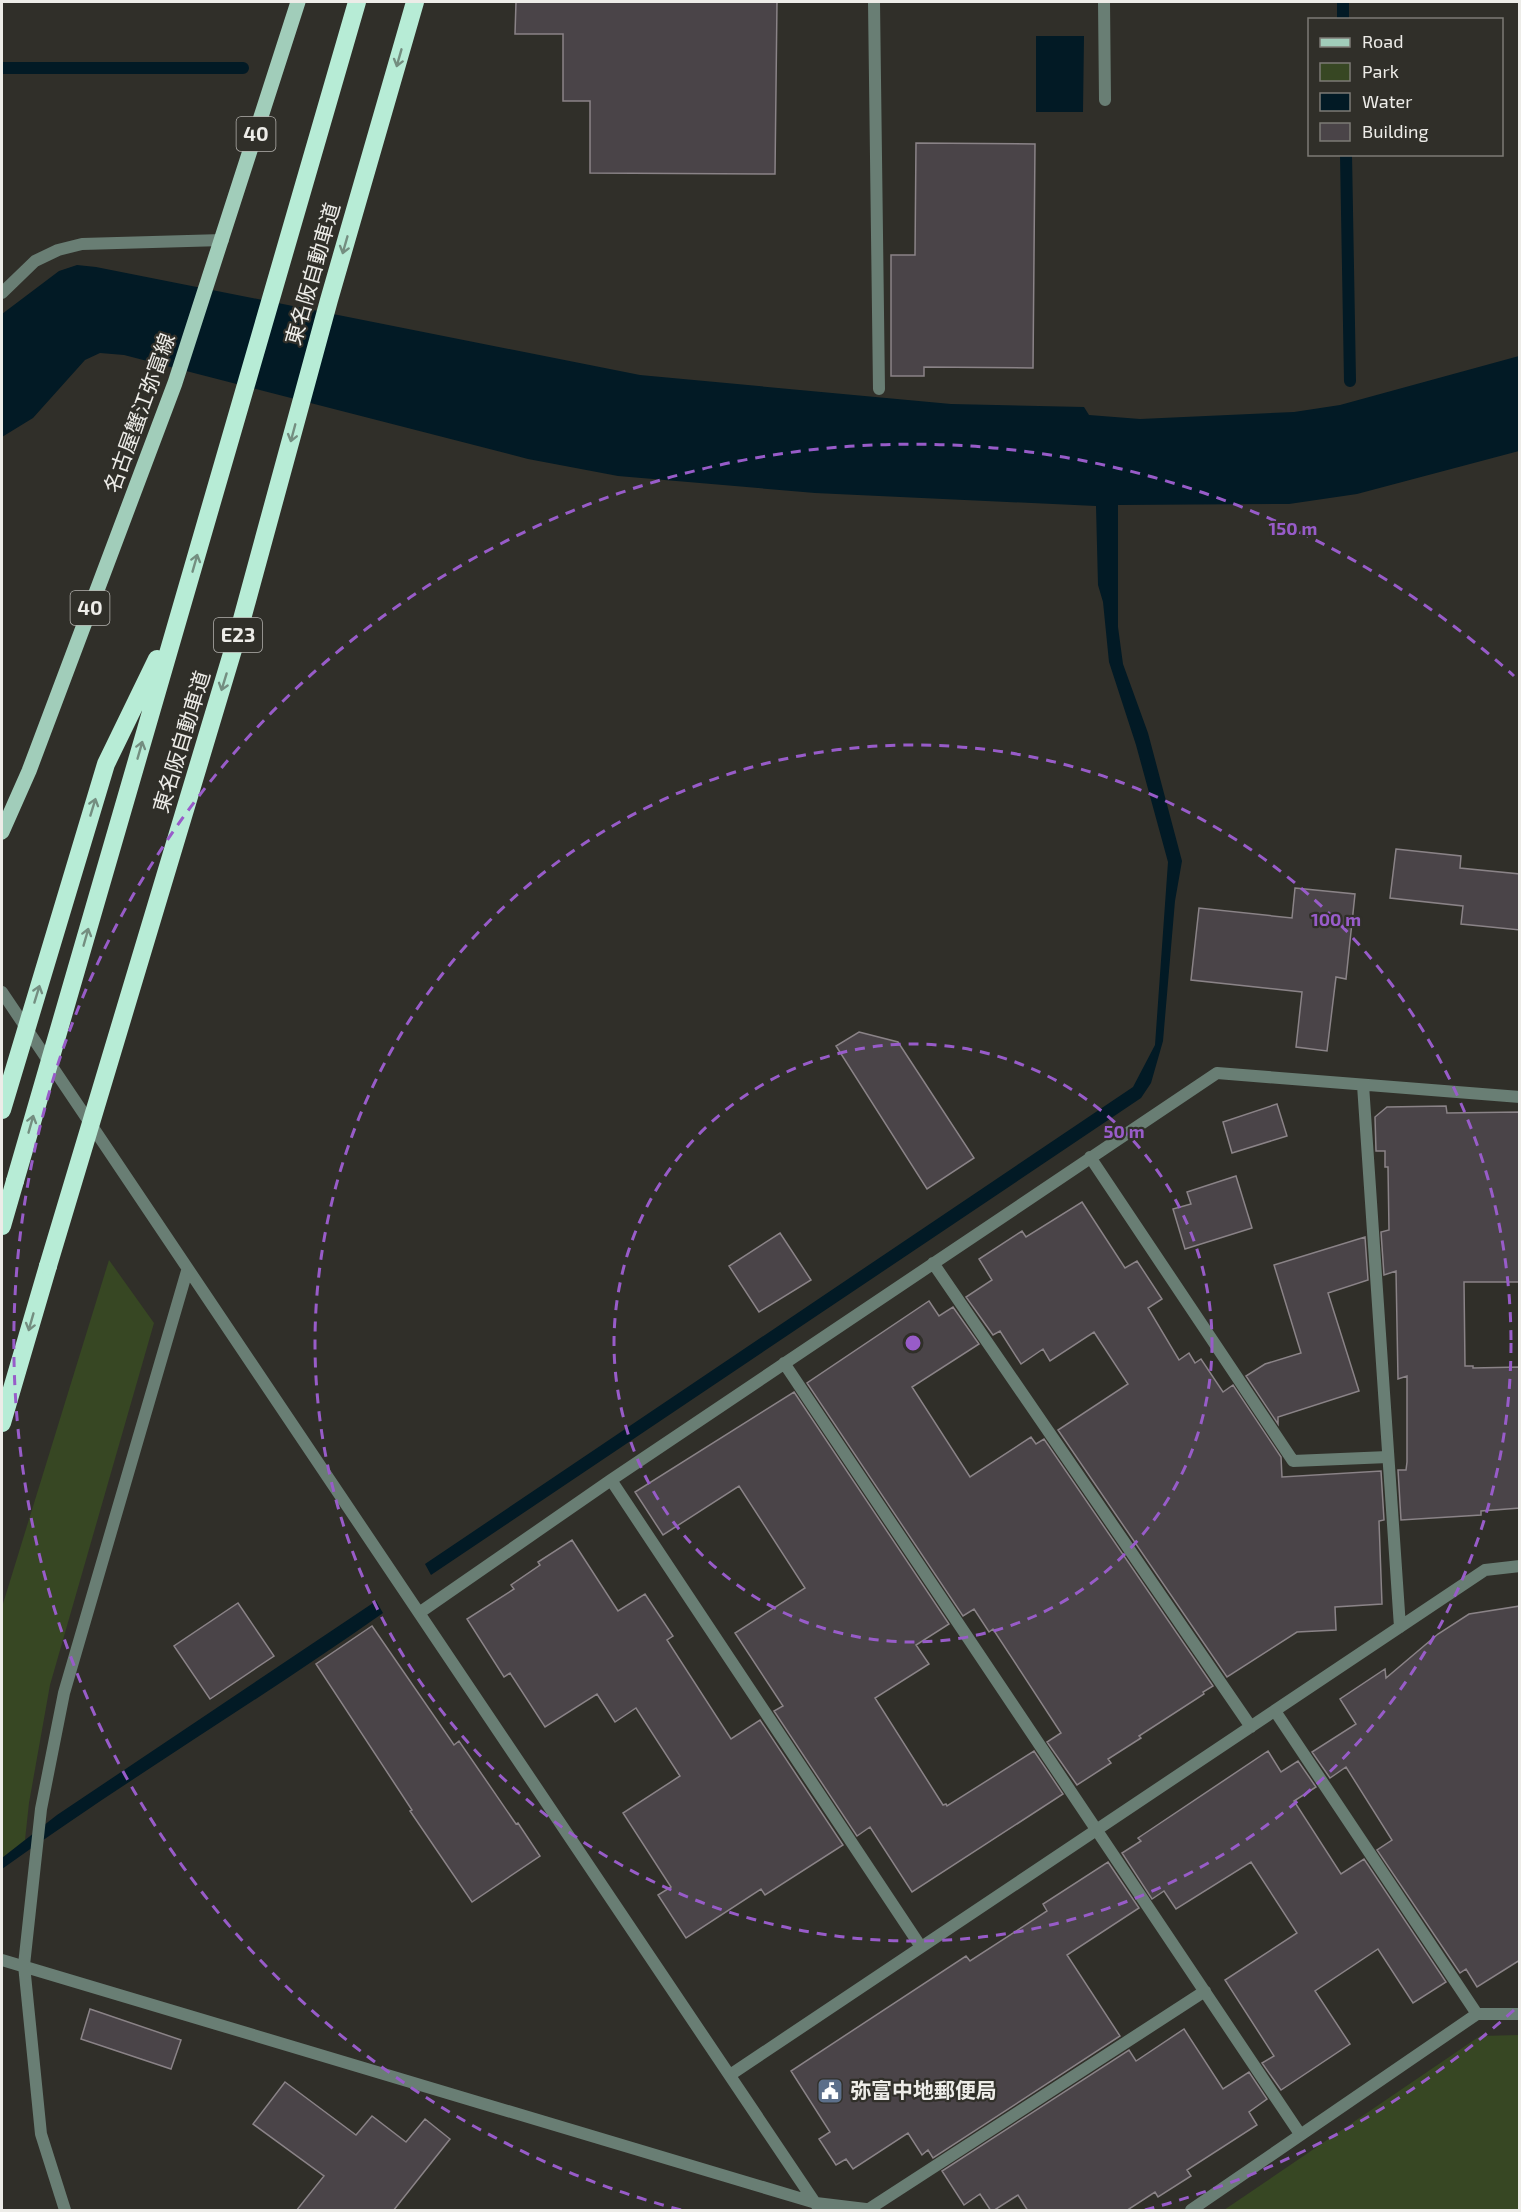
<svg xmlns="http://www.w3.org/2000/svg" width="1521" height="2212" font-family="'Exo 2','Noto Sans JP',sans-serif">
	<rect width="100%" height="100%" fill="#302f29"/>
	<path fill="#374723" d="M109,1260L154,1323L50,1685L29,1803L25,1840L2,1858V1607Z
		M1519,2035V2210H1224L1480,2036Z"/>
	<path fill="#021a25" d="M1036,36H1084L1083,112H1036Z
		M77,265L96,267L640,375L951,404L1084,407L1089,415L1140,419L1294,412L1340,405L1519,356V451L1357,494L1289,504L1118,505V627L1123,664L1148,733L1182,861L1175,901L1163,1041L1151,1083L1141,1098L431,1575L425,1564L1133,1087L1155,1045L1168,862L1136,745L1109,662L1103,602L1098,585L1096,506L815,493L618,476L528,459L124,355L100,353L85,360L33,418L2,437V314L59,271Z
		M376,1601L383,1613C258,1701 126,1780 2,1869V1858L57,1815Z"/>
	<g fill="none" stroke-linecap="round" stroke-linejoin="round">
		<path stroke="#021a25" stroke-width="12" d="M1343,2V20
			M2,68H243
			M1346,154L1350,381"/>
	</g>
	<path fill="#4a4448" stroke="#8a8387" stroke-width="1.5" d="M516,2H777L775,174L590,173V101H563V34H515Z
		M916,143L1035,144L1033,368L924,367V376H891V255H915Z
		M1396,849L1461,856L1460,868L1520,874V930L1461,924L1463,906L1390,898Z
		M1295,888L1355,894L1346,979L1336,977L1327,1051L1296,1047L1302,992L1191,980L1199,908L1292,918Z
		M859,1032L898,1042L974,1158L927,1189L836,1046Z
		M1277,1104L1287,1136L1232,1153L1223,1122Z
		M1446,1106L1447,1113L1520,1112V1282H1464L1465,1366H1473V1368L1520,1367V1508L1481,1511V1515L1401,1520L1398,1470H1406L1407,1462V1376L1398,1379L1396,1271L1384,1275L1381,1232L1389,1230L1388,1167H1385V1151H1376L1375,1117L1387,1107Z
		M1236,1176L1252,1228L1185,1249L1173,1209L1191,1204L1187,1192Z
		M1082,1202L1125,1268L1137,1261L1162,1299L1148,1308L1179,1360L1189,1353L1195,1363L1201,1359L1223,1392L1233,1385L1281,1457L1282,1477L1381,1471L1384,1520L1379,1521L1382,1604L1335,1607L1336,1630L1297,1632L1227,1677L1058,1430L1128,1384L1094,1332L1050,1361L1043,1349L1021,1364L1000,1331L993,1335L966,1297L992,1280L979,1259L1022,1231L1026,1237Z
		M780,1233L811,1280L759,1312L729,1266Z
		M1365,1237L1368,1280L1328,1293L1359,1391L1278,1417V1424L1246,1376L1265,1364L1301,1353L1274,1265Z
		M929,1301L939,1316L953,1307L979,1344L912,1387L970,1477L1031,1437L1036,1444L1044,1439L1213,1686L1203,1692L1204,1694L1139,1736L1141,1738L1108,1759L1111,1763L1077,1785L1047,1742L1061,1733L993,1629L989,1632L974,1609L963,1616L807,1383Z
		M794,1392L949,1624L916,1645L929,1664L875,1698L943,1805L946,1804L947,1806L1034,1751L1063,1794L912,1892L870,1827L857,1836L774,1711L783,1706L735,1633L805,1588L739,1486L663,1535L635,1492Z
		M572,1540L618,1611L645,1594L673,1636L667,1640L731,1739L760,1720L843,1845L765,1895L761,1889L686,1938L658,1895L671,1887L623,1813L680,1776L636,1708L615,1722L597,1694L545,1727L510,1673L504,1677L467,1619L514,1589L511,1585L540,1565L538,1562Z
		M238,1603L274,1656L210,1699L174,1646Z
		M1520,1606V1960L1477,1987L1466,1969L1460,1973L1377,1850L1392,1840L1346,1767L1330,1778L1312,1752L1356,1724L1340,1699L1385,1669L1386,1678L1438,1634L1469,1614Z
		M372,1626L454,1745L459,1741L516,1824L518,1823L540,1856L472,1902L410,1811L412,1810L316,1664Z
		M1268,1751L1281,1772L1298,1761L1316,1787L1294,1801L1341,1874L1364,1859L1446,1982L1413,2003L1378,1949L1315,1991L1350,2044L1281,2090L1262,2063L1274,2056L1225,1980L1297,1933L1251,1862L1176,1909L1164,1891L1152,1899L1122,1853L1141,1841L1138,1838Z
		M1108,1862L1139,1908L1067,1955L1120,2036L933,2158L928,2150L922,2155L908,2133L853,2169L846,2159L836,2165L819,2139L830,2132L791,2071L966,1956L970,1961L1047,1911L1043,1904Z
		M90,2009L181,2040L171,2069L81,2039Z
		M1184,2029L1223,2089L1249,2072L1267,2099L1249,2112L1257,2125L1187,2170L1191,2176L1158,2197L1155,2192L1126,2211H1028L1018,2195L993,2211H991L980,2194L964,2205L942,2171L1129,2050L1136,2061Z
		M285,2082L356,2135L372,2116L406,2142L425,2119L450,2139L393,2211H296L324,2176L253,2124Z"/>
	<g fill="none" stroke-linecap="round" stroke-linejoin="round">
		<path stroke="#697e74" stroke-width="12" d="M874,2L879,389
			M1104,2L1105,100
			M2,293L35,261L58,250L82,244L223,240
			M2,992L820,2210
			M1363,1085L1400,1627
			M1090,1157L1293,1461L1388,1457
			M933,1263L1251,1727
			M784,1363L1300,2134
			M611,1480L921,1947
			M419,1613L611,1480L1217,1073L1520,1097
			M1275,1711L1477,2014
			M2,1960L816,2203L874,2210
			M730,2075L1485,1570L1520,1566
			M869,2209L1205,1991
			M65,2210L41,2134L24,1965L41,1809L64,1693L187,1271
			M1191,2210L1477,2014H1520"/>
		<path stroke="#a1cdba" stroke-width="15" d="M2,832L29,771L175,383L298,2"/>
		<path stroke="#b7ecd6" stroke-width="18" d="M2,1226L15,1181
			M2,1423L48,1266"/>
		<path stroke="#b7ecd6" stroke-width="18" d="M2,1110L106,764L157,659
			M15,1181L357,2
			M48,1266L239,630L329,300L415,2"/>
	</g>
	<defs><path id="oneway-shaft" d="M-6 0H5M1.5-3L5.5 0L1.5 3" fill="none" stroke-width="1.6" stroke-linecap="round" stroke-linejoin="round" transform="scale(1.5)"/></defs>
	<g stroke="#748e80">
		<use href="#oneway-shaft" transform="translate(399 58) rotate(106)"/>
		<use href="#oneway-shaft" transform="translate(345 245) rotate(106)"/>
		<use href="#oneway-shaft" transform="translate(293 433) rotate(105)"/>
		<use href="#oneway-shaft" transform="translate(195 563) rotate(-74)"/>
		<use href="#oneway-shaft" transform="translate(224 682) rotate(107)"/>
		<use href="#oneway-shaft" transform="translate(140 750) rotate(-74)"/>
		<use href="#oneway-shaft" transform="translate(93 807) rotate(-73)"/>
		<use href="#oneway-shaft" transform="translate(86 937) rotate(-74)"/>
		<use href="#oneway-shaft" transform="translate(37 994) rotate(-73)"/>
		<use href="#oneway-shaft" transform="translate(31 1124) rotate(-74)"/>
		<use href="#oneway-shaft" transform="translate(31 1322) rotate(106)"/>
	</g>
	<g fill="none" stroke="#985cc9" stroke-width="3" stroke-dasharray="10 8">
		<circle cx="913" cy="1343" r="299"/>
		<circle cx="913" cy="1343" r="598"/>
		<path d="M1514 2010A898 898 0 0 1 1145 2210M681 2210A898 898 0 1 1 1514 676"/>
	</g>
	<defs>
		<g id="civic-square" transform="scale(1.35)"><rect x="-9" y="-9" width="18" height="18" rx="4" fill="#5c6f8a" stroke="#302f29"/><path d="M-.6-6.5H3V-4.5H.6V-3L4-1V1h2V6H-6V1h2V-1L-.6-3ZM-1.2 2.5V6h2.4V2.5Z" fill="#fff"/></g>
	</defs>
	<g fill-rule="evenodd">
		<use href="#civic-square" x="830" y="2091"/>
	</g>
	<g text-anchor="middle" stroke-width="4.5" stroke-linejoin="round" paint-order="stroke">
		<g fill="#302f29" stroke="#b4b3af" stroke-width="1.5">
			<rect x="236.5" y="117" width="39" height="34" rx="4.5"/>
			<rect x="70.5" y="591" width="39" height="34" rx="4.5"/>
			<rect x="214" y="618" width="48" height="34" rx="4.5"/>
		</g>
		<g font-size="20" font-weight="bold" fill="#edece8">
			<text x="256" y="141">40</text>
			<text x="90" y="615">40</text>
			<text x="238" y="642">E23</text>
		</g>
		<g font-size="21" fill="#edece8" stroke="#302f29">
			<text transform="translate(313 274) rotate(-74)" y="7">東名阪自動車道</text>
			<text transform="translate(140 413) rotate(-70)" y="7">名古屋蟹江弥富線</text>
			<text transform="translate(182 742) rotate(-73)" y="7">東名阪自動車道</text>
		</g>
		<g font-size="21" font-weight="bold" fill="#edece8" stroke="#302f29" text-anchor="start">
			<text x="850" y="2098">弥富中地郵便局</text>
		</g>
	</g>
	<circle cx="913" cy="1343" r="9" fill="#985cc9" stroke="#302f29" stroke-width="3"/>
	<g font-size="18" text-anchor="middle" font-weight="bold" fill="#985cc9" stroke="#302f29" stroke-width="4.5" stroke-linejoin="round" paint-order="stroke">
		<text x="1293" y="535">150 m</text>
		<text x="1336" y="926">100 m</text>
		<text x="1124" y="1138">50 m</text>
	</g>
	<rect width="1521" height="2212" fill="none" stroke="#edece8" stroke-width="6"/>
	<rect x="1308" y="18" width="195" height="138" fill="#302f29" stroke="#7c7b75" stroke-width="1.5"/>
	<rect x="1320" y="38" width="30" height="9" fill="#a1cdba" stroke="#7c7b75" stroke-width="1.5"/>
	<text x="1362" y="48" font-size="18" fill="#edece8">Road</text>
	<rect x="1320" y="63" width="30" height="18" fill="#374723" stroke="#7c7b75" stroke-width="1.5"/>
	<text x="1362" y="78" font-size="18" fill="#edece8">Park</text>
	<rect x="1320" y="93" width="30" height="18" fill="#021a25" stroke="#7c7b75" stroke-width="1.5"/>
	<text x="1362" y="108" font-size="18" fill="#edece8">Water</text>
	<rect x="1320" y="123" width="30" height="18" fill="#4a4448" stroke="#7c7b75" stroke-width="1.5"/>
	<text x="1362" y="138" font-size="18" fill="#edece8">Building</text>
</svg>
